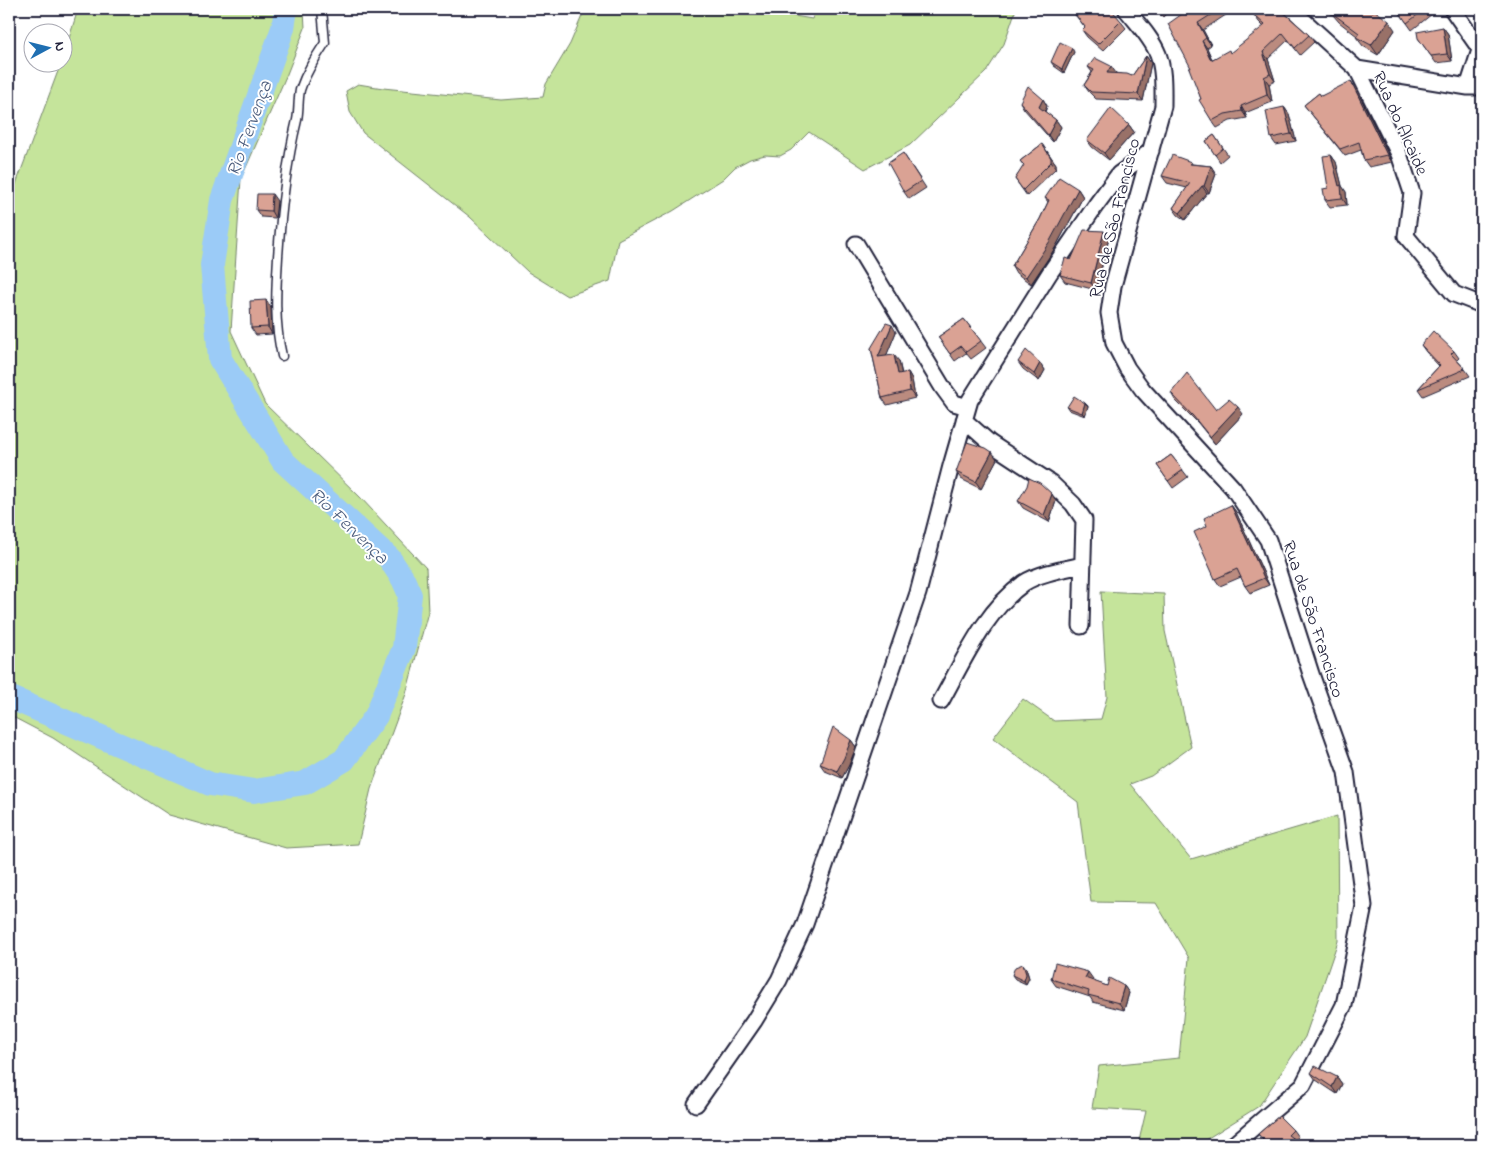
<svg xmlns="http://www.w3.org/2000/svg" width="1491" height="1154" font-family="'Indie Flower',sans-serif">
	<rect width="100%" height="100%" fill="#fff"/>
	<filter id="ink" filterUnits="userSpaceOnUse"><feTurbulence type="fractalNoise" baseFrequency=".02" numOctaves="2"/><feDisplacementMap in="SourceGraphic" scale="10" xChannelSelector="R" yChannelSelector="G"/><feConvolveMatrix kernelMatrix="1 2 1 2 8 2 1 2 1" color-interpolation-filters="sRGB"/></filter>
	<g filter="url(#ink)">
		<path fill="#c5e49b" stroke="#74836b" d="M78,9H304L305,28L287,74L241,179L231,331L265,404L360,497L426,568L428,612L406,694L371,789L358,844L286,848L169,815L53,738L9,715V203L61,63L62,62L63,58Z
			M585,9H772L777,13L812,19L816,9H1016L1004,44L986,72L910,145L865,169L809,132L791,150L780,156L765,155L750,159L735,167L723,179L673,211L618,240L610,281L567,296L528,272L470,217L363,133L350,112L346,91L358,84L383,88L501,100L543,97L546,84L570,44Z
			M1101,591L1164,594L1165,631L1191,747L1151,776L1130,784L1191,859L1337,816L1338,941L1305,1037L1259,1106L1197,1145H1138L1146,1111L1092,1108L1099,1066L1179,1058L1189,958L1156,903L1091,902L1078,802L993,738L1023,699L1054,721L1101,719L1107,697Z"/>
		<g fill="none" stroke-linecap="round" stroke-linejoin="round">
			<path stroke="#9bcbf7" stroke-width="24" d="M9,697L210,784L254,791L305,783L344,760L376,716L404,648L410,595L403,579L389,558L283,461L220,359L212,265L222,200L283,28L286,9"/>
			<g stroke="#22223b" stroke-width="11">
				<path id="lane" d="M282,356C274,322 276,290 278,257C281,210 286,165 297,120C299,110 298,100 300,90C306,72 315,58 325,43L322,9"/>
			</g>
			<g stroke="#22223b" stroke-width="19">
				<path id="street" d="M1126,9C1137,23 1151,37 1158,54C1164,70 1163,89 1163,106L1113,286L1109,313L1114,343L1127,368L1143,390L1233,488L1268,540L1311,674L1346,772L1364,906L1344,1005L1303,1085L1233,1145
					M1291,9L1357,69L1468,87H1482
					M1452,9L1480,49
					M1357,69L1399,154L1412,193L1406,236L1454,294L1482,305
					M1468,87L1482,44
					M856,244L943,388L954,403L968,407
					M964,420L990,443L1051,483L1073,504L1084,520L1081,626
					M941,701C964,660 984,612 1024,583C1039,573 1065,569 1083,565
					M696,1104L754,1021L779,980L805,924L918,593L951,466L970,400L1049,274L1096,205L1119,174L1151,151"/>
			</g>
			<use href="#lane" stroke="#fff" stroke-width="8"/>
			<use href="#street" stroke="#fff" stroke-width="15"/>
		</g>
		<path fill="#bb8b7f" stroke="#22223b" d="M1070,9H1111L1126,28L1103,51L1087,37L1082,30L1085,27Z
			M1156,9H1171L1163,17Z
			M1189,9H1235L1203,30L1211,45L1207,48L1212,59L1231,53L1264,27L1259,22L1254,15L1255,12L1253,9H1282L1284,12L1309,35L1314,42L1300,55L1288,40L1268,59L1275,81L1269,84L1272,102L1245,113L1247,118L1230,121L1217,128L1212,121L1201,99L1191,68Z
			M1322,9H1369L1395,30L1378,55L1363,46L1356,37L1357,36L1339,22L1333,15Z
			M1397,9H1428L1432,14L1412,30Z
			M1443,27L1448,34L1452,61L1436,63L1418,38Z
			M1074,52L1064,73L1054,66L1051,62Z
			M1146,56L1151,63L1143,101L1096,99L1089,92L1084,85L1092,72L1088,67L1116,73H1115L1132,76Z
			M1356,88L1392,162L1369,167L1364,160L1361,150L1345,156L1304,105L1319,93L1321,96Z
			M1043,99L1047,106L1045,112L1056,120L1061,127L1053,142L1024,109L1020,102Z
			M1284,107L1289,114L1296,141L1276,145L1271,138Z
			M1129,125L1134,132L1109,160L1092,147L1087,140Z
			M1214,135L1228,155L1220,162L1206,141Z
			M1042,144L1056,164V168L1027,196L1015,179L1024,166L1020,161Z
			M903,153L926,188L909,199L904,192Z
			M1331,155L1336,162L1342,186L1346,192L1347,205L1330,207L1325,200L1328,188Z
			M1191,162L1192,164L1211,166L1216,174L1209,193H1207L1185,220L1178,215L1173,208L1187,188L1167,183L1162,176Z
			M1078,189L1083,197L1055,248L1031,284L1016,273L1012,266L1040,219L1048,202L1045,198Z
			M277,201L275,218L261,217L256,210Z
			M1109,238L1096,290L1065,282L1060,275L1071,260Z
			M266,300L271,307L272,334L256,335L251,328Z
			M964,319L986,348L971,359L966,353L955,361L938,337Z
			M896,332L886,356L899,361L902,374L908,372L912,379L915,398L887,405L882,398L871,348Z
			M1421,345L1454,351L1459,358L1457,360L1465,369L1470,376L1423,396L1418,389L1439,366L1426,352Z
			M1018,362L1040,363L1045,370L1039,381L1023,369Z
			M1171,393L1216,410L1243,414L1215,444L1198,423L1175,400Z
			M1085,403L1088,406L1085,416L1069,410L1067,407Z
			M1171,455L1188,477L1173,488L1157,465Z
			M997,459L981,489L961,479L956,472Z
			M1018,501H1056L1049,522L1023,508Z
			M1231,505L1236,512L1269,585L1250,593L1245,586L1241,577L1220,586L1215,579L1207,526Z
			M851,740L856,747L849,765L842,778L825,771L820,764Z
			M1026,968L1029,978L1026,984L1015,979L1012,975Z
			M1051,979H1093L1092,981L1107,986H1124L1129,993L1124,1010L1093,1002L1090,997L1056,986Z
			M1311,1073L1337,1077L1342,1084L1337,1094L1316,1080Z
			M1293,1130L1298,1137L1295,1140L1302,1145H1267L1258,1134Z"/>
		<path fill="#997168" stroke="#22223b" d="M1389,21L1395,30L1378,55L1371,45Z
			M1198,23L1203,30L1211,45L1206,38Z
			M1443,27L1448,34L1452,61L1447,54Z
			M1202,41L1207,48L1215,67L1211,60Z
			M1072,48L1074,52L1064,73L1062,69Z
			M1263,52L1268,59L1275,81L1270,74Z
			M1146,56L1151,63L1143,101L1138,94Z
			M1111,66L1116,73L1112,80L1107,73Z
			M1264,77L1269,84L1272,102L1267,95Z
			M1351,81L1356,88L1392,162L1387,155Z
			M1043,99L1047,106L1044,114L1039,107Z
			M1241,106L1245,113L1247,118L1242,111Z
			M1284,107L1289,114L1296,141L1291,134Z
			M1056,120L1061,127L1053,142L1048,135Z
			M1129,125L1134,132L1109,160L1104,153Z
			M1046,150L1056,164V168L1051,162Z
			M1331,155L1336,162L1342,186L1346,192L1347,205L1342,198Z
			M1211,166L1216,174L1209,193L1204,186Z
			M1202,186L1207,193L1185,220L1180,213Z
			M1078,189L1083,197L1055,248L1031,284L1026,277Z
			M272,194L277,201L275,218L271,211Z
			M1104,231L1109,238L1096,290L1091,283Z
			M266,300L271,307L272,334L268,327Z
			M892,325L896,332L883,364L878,357Z
			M894,355L899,361L903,381L898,374Z
			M1040,363L1045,370L1039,381L1034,374Z
			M908,372L912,379L915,398L910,391Z
			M1085,403L1088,406L1085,416L1082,413Z
			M1238,407L1243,414L1215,444L1210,437Z
			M992,452L997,459L981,489L976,482Z
			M1052,494L1056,501L1049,522L1044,515Z
			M1231,505L1236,512L1269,585L1264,578Z
			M851,740L856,747L849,765L842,778L837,771Z
			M1023,964L1026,968L1029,978L1026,984L1024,981Z
			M1088,972L1093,979L1090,985L1085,978Z
			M1124,986L1129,993L1124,1010L1119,1003Z
			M1337,1077L1342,1084L1337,1094L1332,1087Z"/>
		<path fill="#daa294" stroke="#22223b" d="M1071,9H1111L1121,21L1098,44L1082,30L1085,27Z
			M1189,9H1220L1198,23L1206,38L1202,41L1211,60L1229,50L1230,53L1265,25L1254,15L1256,11L1254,9H1280L1309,35L1295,48L1283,33L1263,52L1270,74L1264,77L1267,95L1241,106L1242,111L1225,114L1212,121L1199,100L1201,99L1189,68H1191L1168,24Z
			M1333,9H1369L1373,12L1374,10L1389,21L1371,45L1356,37L1359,33L1332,13L1334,10Z
			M1397,9H1425L1407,23Z
			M1443,27L1447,54L1431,56L1418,38L1417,32Z
			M1060,42L1072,48L1062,69L1051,62Z
			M1146,56L1138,94L1091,92L1084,85L1094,70L1088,67L1095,58L1111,66L1107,73L1127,74L1132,76Z
			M1351,81L1387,155L1364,160L1359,142L1340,149L1304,105L1319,93L1321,96Z
			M1028,86L1043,99L1039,107L1056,120L1048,135L1020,102Z
			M1284,107L1291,134L1271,138L1266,111Z
			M1111,108L1129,125L1104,153L1087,140Z
			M1214,135L1223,148L1215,155L1206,141Z
			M1042,144L1051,158V162L1023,190L1015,179L1024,165L1020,161Z
			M903,153L921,181L904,192L888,163Z
			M1172,155L1191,162L1190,164L1211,166L1204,186H1202L1180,213L1173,208L1190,183L1162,176Z
			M1331,155L1339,186L1341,185L1342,198L1325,200L1323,189L1328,188L1323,156Z
			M1059,177L1078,189L1050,241L1026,277L1012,266L1040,219L1049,200L1045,198Z
			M257,194H272L271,211L256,210Z
			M1084,230L1104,231L1091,283L1060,275L1065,258L1071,260Z
			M266,300L268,327L251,328L250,301Z
			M964,319L981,341L966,352L961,346L950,354L938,337Z
			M886,323L892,325L878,357L894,355L898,374L908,372L910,391L882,398L871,348Z
			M1433,331L1454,351L1451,354L1465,369L1418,389L1440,365L1421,345Z
			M1026,350L1040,363L1034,374L1018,362Z
			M1187,373L1216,410L1229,399L1238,407L1210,437L1193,416L1171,393Z
			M1074,396L1085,403L1082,413L1067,407Z
			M967,442L986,448L992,452L976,482L956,472Z
			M1171,455L1183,470L1168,481L1157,465Z
			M1029,478L1040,483L1052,494L1044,515L1018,501L1027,486Z
			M1231,505L1264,578L1245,586L1237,569L1215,579L1194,532L1207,526L1204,518Z
			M833,727L851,740L844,758L837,771L820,764Z
			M1055,963L1088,972L1085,978L1107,986L1109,978L1124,986L1119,1003L1088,995L1089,991L1051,979Z
			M1023,964L1026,974L1024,981L1012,975L1015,967Z
			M1315,1066L1337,1077L1332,1087L1311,1073Z
			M1279,1116L1293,1130L1288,1135L1302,1145H1268L1258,1134Z"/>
	</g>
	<g text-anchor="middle" stroke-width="4" stroke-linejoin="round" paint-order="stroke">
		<g font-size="18" fill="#22223b" stroke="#fff">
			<text transform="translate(1401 123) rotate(66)" y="6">Rua do Alcaide</text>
			<text transform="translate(1114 218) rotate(-76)" y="6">Rua de São Francisco</text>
			<text transform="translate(1314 619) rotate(72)" y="6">Rua de São Francisco</text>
		</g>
		<g font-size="19" font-style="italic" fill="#4c5d7d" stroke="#fff">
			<text transform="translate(248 128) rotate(-70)" y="7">Rio Fervença</text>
			<text transform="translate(350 525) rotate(44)" y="7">Rio Fervença</text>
		</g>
	</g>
	<rect width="1491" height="1154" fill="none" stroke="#fff" stroke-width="30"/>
	<rect x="15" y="15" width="1461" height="1124" fill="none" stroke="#22223b" stroke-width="2" filter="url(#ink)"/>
	<g transform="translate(48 48) rotate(83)"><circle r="24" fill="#ffffff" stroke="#a7a7b1"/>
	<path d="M0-4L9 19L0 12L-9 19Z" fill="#1f6fb2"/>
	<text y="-8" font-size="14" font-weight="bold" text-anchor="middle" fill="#22223b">N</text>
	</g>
</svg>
